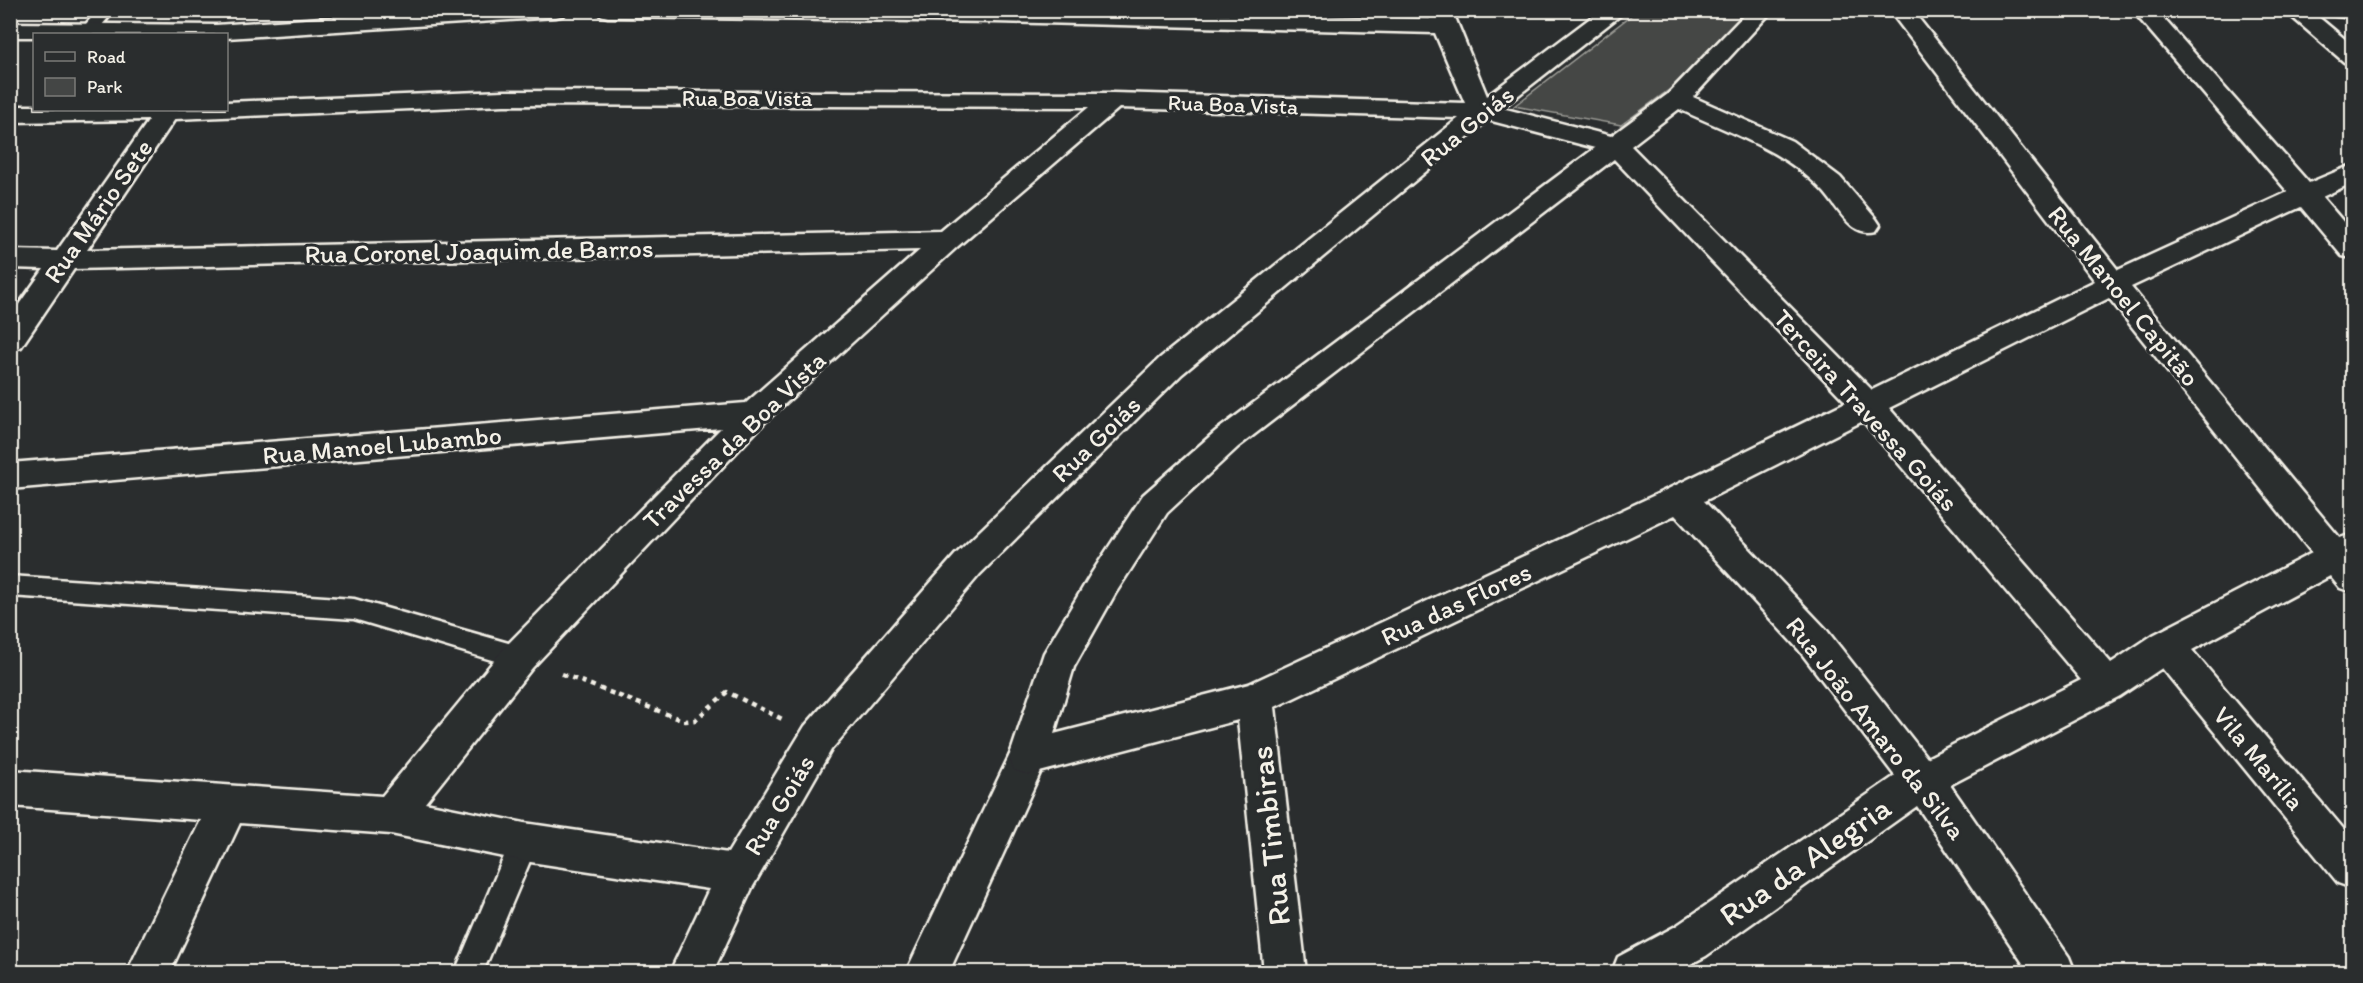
<svg xmlns="http://www.w3.org/2000/svg" width="2363" height="983" font-family="Itim,sans-serif">
	<rect width="100%" height="100%" fill="#2a2d2e"/>
	<filter id="ink" filterUnits="userSpaceOnUse"><feTurbulence type="fractalNoise" baseFrequency=".0167" numOctaves="2"/><feDisplacementMap in="SourceGraphic" scale="12" xChannelSelector="R" yChannelSelector="G"/><feConvolveMatrix kernelMatrix="1 2 1 2 8 2 1 2 1" color-interpolation-filters="sRGB"/></filter>
	<g filter="url(#ink)">
		<path fill="#444645" stroke="#9c9c96" stroke-width="1.5" d="M1637,11H1746L1670,89L1621,125L1514,106Z"/>
		<g fill="none" stroke-linecap="round" stroke-linejoin="round">
			<g stroke="#f4f1e8" stroke-width="5">
				<path id="service" d="M98,10H115L94,34H82L80,31Z
					M10,576L354,599L519,646L528,649L531,657L528,665L519,668L354,619L10,596Z
					M524,829L534,833L538,842L483,972H455L514,833Z"/>
			</g>
			<g stroke="#f4f1e8" stroke-width="5">
				<path id="pedestrian" d="M2284,10H2310L2352,45V64L2344,62Z
					M1028,741L1042,746L1047,758L949,972H906L1014,746Z"/>
			</g>
			<g stroke="#f4f1e8" stroke-width="5">
				<path id="minor" d="M441,10H567L564,15L556,17L226,38V34H34V37H10V23L216,25Z
					M597,10H1095L1430,19L1429,10H1452L1487,96L1601,10H1627L1502,108L1611,136L1668,94L1749,10H1773L1693,97L1792,141L1840,177L1876,219L1880,225L1876,231C1850,238 1838,206 1822,190C1784,150 1728,132 1679,109L1631,146L1872,390L2095,281L1889,10H1912L2118,270L2288,192L2132,10H2156L2309,183L2352,165V183L2322,197L2352,232V258L2342,256L2301,207L2131,287L2340,538L2352,534V592L2340,588L2330,576L2192,650L2352,839V888L2338,883L2162,668L2120,696L1950,785L2069,957L2075,972H2029L1917,806L1706,956L1675,972H1612L1618,957L1676,926L1895,776L1799,650L1675,515L1275,707L1306,972H1264L1238,720L1028,775L1014,770L1009,758L1044,653L1091,574L1143,495L1216,431L1595,148L1488,120L1182,374L980,574L831,750L752,888L713,972H670L709,889L524,861L391,834L240,823L170,972H127L201,820L10,806V770L382,796L506,646L721,428L10,489V463L746,403L920,250L74,269L21,347L10,350V317L44,269L10,268V250L57,251L149,120L10,122V106H34V110H226V102L504,91L1113,93L1465,103L1435,33L995,22L608,17L600,15ZM504,105L1089,107L941,231L87,250L175,119ZM1119,108L1459,118L1160,358L956,554L805,726L728,853L524,823L425,803L532,668L765,422L958,246ZM1614,159L1846,402L1668,489L1249,684L1054,734L1074,667L1115,594L1167,513L1238,447ZM2109,298L2312,553L2153,635L2111,663L1889,408ZM1863,421L2081,680L1927,758L1825,628L1704,501Z
					M2327,10H2352V18L2330,15Z"/>
			</g>
			<path stroke="#f4f1e8" stroke-width="4.5" stroke-dasharray="5 5" stroke-linecap="butt" d="M562,674L685,721L695,720L727,692L782,719"/>
			<use href="#service" fill="#2a2d2e" fill-rule="evenodd"/>
			<use href="#pedestrian" fill="#2a2d2e" fill-rule="evenodd"/>
			<use href="#minor" fill="#2a2d2e" fill-rule="evenodd"/>
		</g>
	</g>
	<g text-anchor="middle" stroke-width="6" stroke-linejoin="round" paint-order="stroke">
		<g font-size="22" fill="#f4f1e8" stroke="#2a2d2e">
			<text x="747" y="106">Rua Boa Vista</text>
			<text transform="translate(1233 104) rotate(2)" y="8">Rua Boa Vista</text>
		</g>
		<g font-size="26" fill="#f4f1e8" stroke="#2a2d2e">
			<text transform="translate(1467 126) rotate(-39)" y="9">Rua Goiás</text>
			<text transform="translate(98 211) rotate(-55)" y="9">Rua Mário Sete</text>
			<text transform="translate(479 251) rotate(-1)" y="9">Rua Coronel Joaquim de Barros</text>
			<text transform="translate(2124 296) rotate(51)" y="9">Rua Manoel Capitão</text>
			<text transform="translate(1866 410) rotate(48)" y="9">Terceira Travessa Goiás</text>
			<text transform="translate(1096 439) rotate(-44)" y="9">Rua Goiás</text>
			<text transform="translate(734 440) rotate(-44)" y="9">Travessa da Boa Vista</text>
			<text transform="translate(382 445) rotate(-5)" y="9">Rua Manoel Lubambo</text>
			<text transform="translate(1456 604) rotate(-25)" y="9">Rua das Flores</text>
			<text transform="translate(1876 728) rotate(52)" y="9">Rua João Amaro da Silva</text>
			<text transform="translate(2259 758) rotate(50)" y="9">Vila Marília</text>
			<text transform="translate(779 805) rotate(-59)" y="9">Rua Goiás</text>
		</g>
		<g font-size="32" fill="#f4f1e8" stroke="#2a2d2e">
			<text transform="translate(1270 836) rotate(-96)" y="11">Rua Timbiras</text>
			<text transform="translate(1805 861) rotate(-35)" y="11">Rua da Alegria</text>
		</g>
	</g>
	<rect width="2363" height="983" fill="none" stroke="#2a2d2e" stroke-width="36"/>
	<rect x="18" y="18" width="2327" height="947" fill="none" stroke="#f4f1e8" stroke-width="2" filter="url(#ink)"/>
	<rect x="33" y="33" width="195" height="78" fill="#2a2d2e" stroke="#7b7b78" stroke-width="1.5"/>
	<rect x="45" y="52" width="30" height="9" fill="#2a2d2e" stroke="#7b7b78" stroke-width="1.5"/>
	<text x="87" y="63" font-size="18" fill="#f4f1e8">Road</text>
	<rect x="45" y="78" width="30" height="18" fill="#444645" stroke="#7b7b78" stroke-width="1.5"/>
	<text x="87" y="93" font-size="18" fill="#f4f1e8">Park</text>
</svg>
